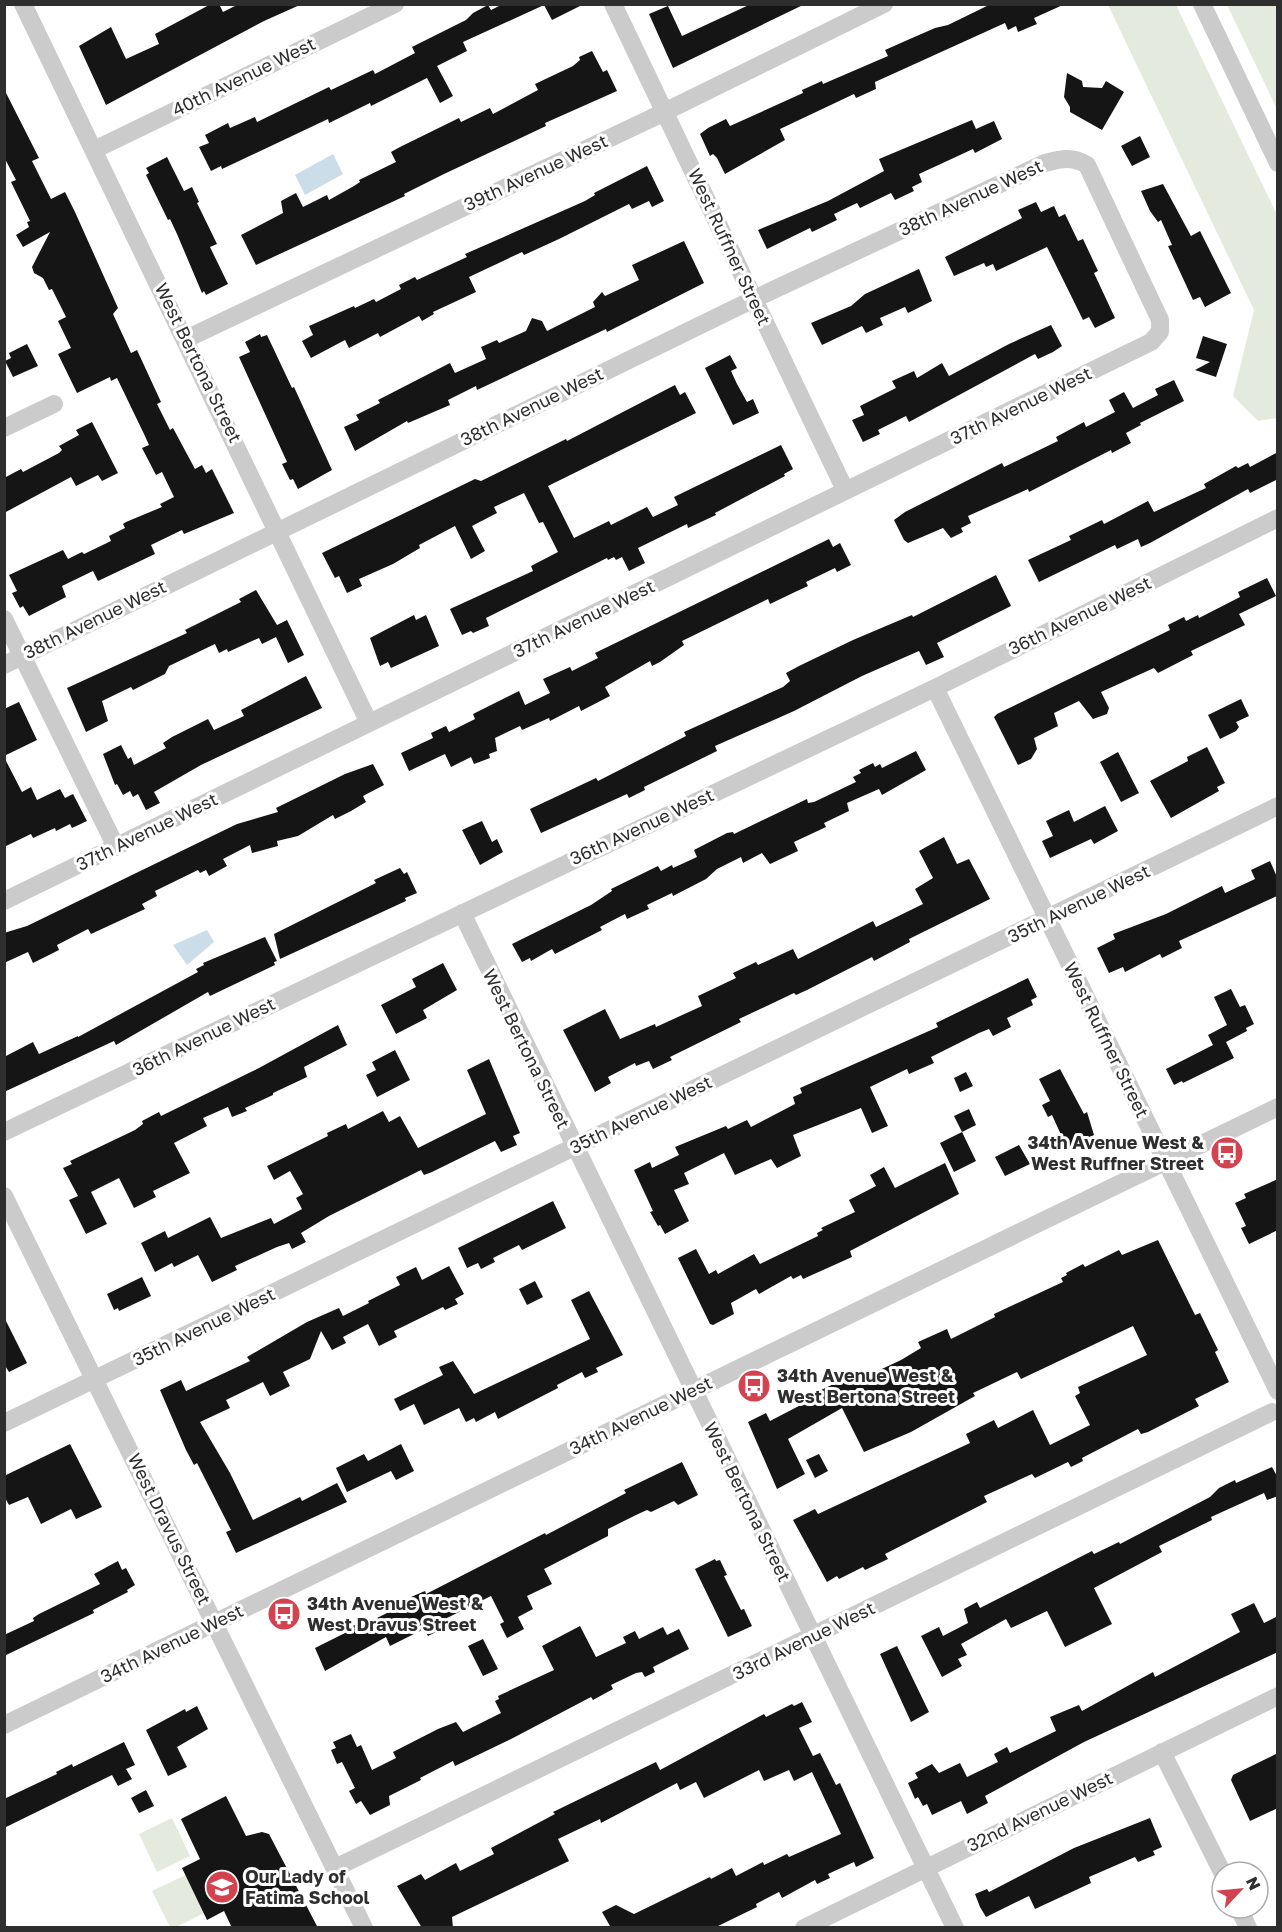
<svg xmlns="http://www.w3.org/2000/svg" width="1282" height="1932" font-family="'Golos Text',sans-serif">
	<rect width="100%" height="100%" fill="#fff"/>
	<path fill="#e4eadd" d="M1108,5H1176L1277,215V418L1258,421L1233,396L1254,310Z
		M1227,5H1277V109Z
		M172,1818L190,1856L157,1872L139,1834Z
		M186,1875L204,1913L176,1927H170L152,1891Z"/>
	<path fill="#cbdde8" d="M333,154L343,174L305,195L295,175Z
		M207,930L214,942L187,965L173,945Z"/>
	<path fill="#151515" d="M211,4H219L223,12L239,4H302L264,21L106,105L79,46L111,27L126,59L159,44L155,34Z
		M503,4H584L552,20L544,5L463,42L467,51L437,66L453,96L440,103L427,78L371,106L370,103L329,123L328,119L222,169L221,166L211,171L199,147L209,143L205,135L228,123L230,128L255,117L257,122L329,87L331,90L373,70L375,74L415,53L412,47L466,20L473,13L488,5L491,10Z
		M751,4H805L673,68L649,14L668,6L682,36Z
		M991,4H1065L1034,18L1037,24L1018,32L1016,26L1008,30L1005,23L875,82L876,89L856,98L854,94L780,129L785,140L725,174L717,158L713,154L710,156L700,134L708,128L726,119L730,126L803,93L802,90L822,81L823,84L888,56L885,50L903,42L935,28L948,25Z
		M592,51L603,72L607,70L617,91L545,123L546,126L444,174L404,194L405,196L256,265L241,235L283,213L281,201L296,193L303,207L327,195L329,200L354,186L360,182L359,180L396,162L391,152L400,147L459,118L461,122L490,108L493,114L538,90L535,84L573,66L580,60L579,57Z
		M1067,73L1082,81L1083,87L1102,88L1106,81L1124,92L1102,130L1070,112V107L1064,97Z
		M4,89L39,158L32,161L51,199L65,192L75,212L118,308L113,314L131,353L137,350L161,402L157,404L170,430L173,428L195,469L202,465L206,473L212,469L234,513L184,534L182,530L151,545L155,554L98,581L93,571L62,586L66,597L29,616L23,606L20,608L12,593L17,591L9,575L63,550L68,559L82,552L84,554L111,541L109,536L125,528L123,524L126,522L162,507L160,504L174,497L162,472L156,475L142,448L149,445L144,434L117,378L111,381L110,377L77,393L58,354L71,348L58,321L66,317L52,289L49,290L43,278L34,273L32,267L50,232L23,247L16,235L29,227L27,222L30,221L11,182L16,180L4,157Z
		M972,120L976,129L994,121L1002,139L975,153L973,149L919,174L922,182L912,187L914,191L895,200L891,193L860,208L857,203L834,214L837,220L812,232L810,228L767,249L758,230L828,201L884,171L879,159Z
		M1140,136L1150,157L1132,166L1121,146Z
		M167,157L184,191L192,187L199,202L197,203L217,244L210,247L228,284L206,295L204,291L202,293L177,234L170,219L168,220L146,175L149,173L146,168Z
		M647,166L664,201L652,207L649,201L632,209L629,204L559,239L524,255L522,252L469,277L476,292L433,312L434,314L422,321L419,316L380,337L378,333L349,348L345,340L311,358L302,341L313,335L309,326L354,306L355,308L374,299L376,302L401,289L399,285L415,277L417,280L467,257L465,254L585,201L595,195L594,193Z
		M1163,184L1191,236L1200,231L1231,293L1205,307L1200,297L1193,300L1168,246L1172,245L1161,220L1158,222L1150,211L1141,191Z
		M1036,202L1041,212L1054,206L1059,217L1065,214L1078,241L1083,239L1098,271L1094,273L1115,318L1095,328L1089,317L1083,320L1047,247L996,271L993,264L986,267L984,263L954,276L945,257L1022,218L1018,210Z
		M684,241L704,283L607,332L606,329L477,390L476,386L448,400L450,405L408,423L407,421L355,451L344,427L359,420L356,415L380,403L378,400L450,363L455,373L486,359L481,347L497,340L499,343L526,331L532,318L542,321L547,331L595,307L593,302L602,292L605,296L639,280L632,265Z
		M919,269L932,301L908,313L905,307L880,318L883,325L866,333L862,326L822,345L811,323L851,306L865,294Z
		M1051,325L1062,346L1053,352L1038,359L1035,354L909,422L906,416L878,430L880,434L863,442L852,420L864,415L860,406L896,388L892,381L914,371L917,378L942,363L949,376L1009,344Z
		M260,334L261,337L267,335L292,388L294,387L332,470L298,489L293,479L290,480L282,464L287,462L239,357L250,352L245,342Z
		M1203,336L1227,344L1216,377L1195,370L1210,362L1196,358Z
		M27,344L38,366L13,377L5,361L11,358L9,353Z
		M730,355L737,368L731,371L737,384L747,402L753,399L759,413L733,425L705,368Z
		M1174,380L1184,401L1140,423L1141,425L1126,433L1131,443L1112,453L1111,450L1029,492L1028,489L968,516L971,523L961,528L963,532L951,538L943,528L908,543L904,540L894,520L905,512L1002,463L1004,467L1058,441L1056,437L1084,422L1086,427L1115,412L1109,400L1124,392L1133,408L1158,395L1155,389Z
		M675,385L680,395L685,392L696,413L548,486L574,538L609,521L611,525L647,507L653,517L678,505L674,497L781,445L793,469L784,474L785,476L715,513L716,515L688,528L687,524L638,548L645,563L629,571L622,557L616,560L614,557L608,560L607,558L486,618L489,626L473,633L471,631L462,635L450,609L533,571L531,566L558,552L543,522L539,523L524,493L494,507L497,513L472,526L485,551L471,559L455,526L419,545L420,548L393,564L359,579L362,586L347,593L339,576L335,578L322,553L475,479L481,481L566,439L567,441Z
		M92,422L118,473L102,481L98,475L76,486L71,477L4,513V478L21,469L23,472L59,453L62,450L59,446L79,435L76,430Z
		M1278,452V479L1250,493L1248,489L1150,543L1141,547L1138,539L1117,549L1115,545L1039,582L1028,560L1071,540L1069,536L1102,520L1104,524L1148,501L1154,512L1206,488L1204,484L1236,466L1238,468L1248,463L1250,467Z
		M829,539L833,547L840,543L851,565L837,572L835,568L806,582L808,586L795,592L770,604L768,599L682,641L684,645L660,662L652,666L650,661L605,687L610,696L581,711L579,706L550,721L549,718L522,730L520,726L495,738L497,751L489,754L490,758L474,764L471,757L451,767L445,754L409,771L401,753L433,738L431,733L446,726L449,732L475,719L473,714L519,691L525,705L550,693L543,679L570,667L572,671L598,658L595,653Z
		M996,575L1011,606L937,643L944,657L926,665L919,651L862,676L794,711L715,746L717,751L644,787L645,790L629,798L627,794L541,833L530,809L596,778L598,781L686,736L684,732L783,687L790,681L786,673L799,666L853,640L912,615L913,617Z
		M1267,578L1276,596L1239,614L1245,625L1191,651L1193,655L1158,673L1154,668L1101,692L1109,708L1107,714L1093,719L1079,701L1054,713L1058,726L1034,738L1037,749L1031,759L1018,765L994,717L997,714L1170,630L1168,625L1184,617L1186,621L1198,615L1199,618L1240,597L1238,592Z
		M256,590L277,625L287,620L304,655L288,663L276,637L262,644L259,638L228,652L227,649L219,653L215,644L169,666L165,674L133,690L131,687L102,701L108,721L86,732L67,688L187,633L185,630L241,602L239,599Z
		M414,615L416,620L426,615L439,646L391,668L388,662L380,666L370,638Z
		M306,676L322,708L201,765L154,792L160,803L146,810L138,794L133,797L130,791L123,795L117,784L115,785L103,754L121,745L128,759L131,757L134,765L166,748L163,743L172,737L208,719L214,730L244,716L241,710Z
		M1241,699L1249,716L1236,722L1239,727L1236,731L1220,739L1208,715Z
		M19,702L37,740L4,756V709Z
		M1207,747L1225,783L1217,787L1219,791L1171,818L1150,781L1188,761L1187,757Z
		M916,751L926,770L882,795L879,789L847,803L849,811L824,823L826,827L794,842L798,851L770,864L762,853L743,863L741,857L717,869L706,879L673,896L672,893L647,905L649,909L627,919L625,914L600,927L602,930L555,954L552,949L531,961L530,958L522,962L512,944L591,905L612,891L611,889L658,866L661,871L672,865L673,868L697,857L694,850L727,833L733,832L734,834L807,799L808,803L814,802L856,782L853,777L861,773L859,770L873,763L875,767L880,764L882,768Z
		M1118,752L1139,793L1121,802L1100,762Z
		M4,757L22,792L31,787L37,800L60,789L65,798L73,794L87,821L72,828L70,824L56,831L55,828L33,838L31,834L4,847Z
		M373,764L384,785L363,796L366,802L351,811L335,819L333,815L298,836L277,841L278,846L252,853L250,845L223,859L227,866L209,876L206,870L200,873L198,870L155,891L157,896L142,904L145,909L91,934L88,929L57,945L59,950L33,963L28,952L4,963V933L27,926L237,824L278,812L276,808L345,774Z
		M1105,806L1118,831L1094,844L1091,839L1050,858L1042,841L1053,836L1046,821L1069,810L1074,822Z
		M482,821L492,842L497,839L503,852L480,865L462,830Z
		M944,837L957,864L969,859L990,899L909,939L910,942L874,961L872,957L807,990L796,995L794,993L739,1019L741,1022L670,1057L672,1060L653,1069L649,1061L636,1066L635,1063L608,1077L611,1083L595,1092L563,1030L605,1009L620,1039L655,1024L656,1027L702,1006L698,996L736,978L733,973L756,962L758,965L793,949L798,959L873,921L876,927L923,904L915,889L933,878L919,851Z
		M1270,861L1277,877V896L1179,941L1182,948L1162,958L1160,954L1125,972L1123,967L1109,973L1097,948L1115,939L1113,934L1166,914L1222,886L1225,893L1255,879L1251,870Z
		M400,868L404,874L407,872L417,893L405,898L406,901L280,959L274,934L376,883L374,880Z
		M265,937L277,961L274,962L275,965L210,996L208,992L116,1045L114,1041L4,1092V1057L33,1042L39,1054L78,1036V1037L198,972L196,969L204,965L203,963Z
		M443,963L457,990L423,1010L427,1018L396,1034L381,1005L416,987L412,979Z
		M1028,978L1037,997L1031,1000L1033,1005L1007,1018L1011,1027L993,1036L989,1029L979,1033L931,1057L934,1063L909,1074L907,1069L870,1087L888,1126L872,1133L861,1108L793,1135L801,1156L777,1168L771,1159L735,1175L724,1153L684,1173L689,1184L674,1190L689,1221L665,1234L660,1225L658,1226L650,1212L653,1211L634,1170L650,1162L652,1168L679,1155L675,1147L726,1126L728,1129L747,1120L751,1127L795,1104L793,1097L802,1093L800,1088L938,1027L936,1023Z
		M1231,989L1240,1007L1245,1005L1254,1024L1246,1028L1247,1031L1226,1042L1234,1058L1183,1083L1182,1081L1174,1085L1166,1069L1213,1045L1208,1035L1227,1025L1214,997Z
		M338,1025L347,1045L304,1067L307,1077L273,1093V1095L245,1108L247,1111L232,1117L228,1107L203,1118L207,1126L174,1143L190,1173L153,1191L156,1197L134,1208L119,1178L91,1192L107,1224L86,1234L69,1200L78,1196L63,1168L72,1164L70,1161L135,1130L143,1124L142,1121L159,1112L161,1116L259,1068Z
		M395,1050L410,1080L377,1097L366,1075L376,1070L372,1062Z
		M489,1059L520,1133L513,1136L517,1145L501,1152L495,1141L432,1172L424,1175L421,1170L329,1216L301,1233L306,1242L292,1249L289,1243L277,1247L235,1266L237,1270L212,1282L198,1255L174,1267L172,1263L155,1272L141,1243L165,1231L168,1238L210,1217L221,1238L271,1218L274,1224L302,1209L296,1198L303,1194L290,1171L274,1180L267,1166L328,1136L327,1133L346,1124L348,1129L383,1111L389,1122L400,1116L418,1148L486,1114L467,1070Z
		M1060,1069L1084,1114L1087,1112L1094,1135L1067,1148L1052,1115L1048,1117L1042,1105L1050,1101L1039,1079Z
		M966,1072L973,1086L960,1092L954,1078Z
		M969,1109L976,1125L962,1132L954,1116Z
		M962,1132L976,1161L954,1172L940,1143Z
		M1019,1145L1030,1164L1005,1176L995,1157Z
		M945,1163L959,1194L850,1251L852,1257L803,1279L801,1275L793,1279L791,1276L759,1294L756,1289L731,1303L734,1314L713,1325L710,1324L678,1258L696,1249L709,1274L716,1270L718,1274L754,1254L760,1264L818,1236L817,1233L823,1230L821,1228L855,1212L849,1200L876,1186L870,1175L884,1167L895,1188Z
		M1278,1179V1230L1249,1244L1241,1228L1246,1226L1235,1203L1246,1198L1244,1194Z
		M553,1201L566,1228L522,1250L519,1245L493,1258L495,1262L481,1269L478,1263L467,1268L458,1248Z
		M1158,1240L1195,1315L1200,1313L1218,1350L1215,1352L1229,1382L1195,1399L1199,1406L1148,1432L1141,1434L1138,1429L1082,1458L1083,1461L1071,1467L1068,1462L1035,1478L1032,1474L984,1496L987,1502L885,1554L888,1559L865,1570L863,1567L839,1579L837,1576L827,1582L793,1520L815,1509L818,1514L970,1443L966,1434L994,1420L998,1428L1033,1410L1050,1445L1090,1425L1075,1396L1080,1393L1078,1387L1147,1355L1133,1326L1021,1379L1017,1372L973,1393L975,1396L911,1432L864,1452L842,1408L788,1439L805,1474L777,1489L748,1422L766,1413L770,1421L820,1395L819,1391L842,1380L843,1383L865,1373L867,1376L901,1360L921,1348L918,1342L947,1329L951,1339L995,1317L994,1314L1063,1282L1061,1278L1067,1275L1066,1273L1083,1264L1085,1267L1119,1250L1122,1255Z
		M449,1266L464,1294L455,1299L458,1304L445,1310L443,1307L394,1331L397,1337L379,1346L368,1324L343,1337L346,1343L332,1350L321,1331L310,1359L283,1372L290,1386L270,1396L263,1382L226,1400L230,1408L200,1422L230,1473L253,1520L300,1497L302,1501L337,1483L347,1502L236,1553L226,1532L231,1530L197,1463L194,1465L186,1450L160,1390L181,1380L186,1391L250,1361L247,1357L307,1322L339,1308L343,1316L369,1303L368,1301L400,1285L396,1277L416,1267L422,1280Z
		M142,1277L151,1296L119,1311L118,1308L114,1310L107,1294Z
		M535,1281L543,1297L527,1305L519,1289Z
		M589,1291L623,1355L596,1368L598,1372L585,1378L582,1372L557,1385L558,1388L498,1419L495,1412L476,1422L474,1418L466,1422L459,1408L424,1425L414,1404L400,1411L394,1399L443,1375L439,1367L453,1361L474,1394L590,1339L571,1300Z
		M4,1317L27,1363L9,1372L4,1364Z
		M70,1444L102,1507L76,1519L71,1509L41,1524L28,1497L9,1505L4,1496V1476Z
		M401,1444L414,1471L396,1480L391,1471L347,1492L336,1468L364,1454L368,1461Z
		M819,1454L828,1471L815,1478L806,1460Z
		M682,1462L698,1495L678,1505L674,1501L651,1512L647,1510L636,1515L608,1529V1536L544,1569L552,1584L527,1596L533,1609L518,1617L524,1629L507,1638L500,1624L504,1622L491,1596L441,1621L444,1628L428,1636L424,1629L390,1646L386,1637L325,1671L315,1648L349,1631L348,1628L361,1622L363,1625L413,1600L411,1597L425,1591L426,1594L545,1533L546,1535L626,1493L624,1490Z
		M1272,1467L1278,1478V1496L1267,1500L1264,1493L1211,1517L1212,1520L1159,1546L1162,1552L1094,1588L1112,1624L1065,1647L1047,1611L1011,1628L1006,1619L961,1644L967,1655L958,1659L962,1666L942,1677L921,1636L939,1627L943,1636L968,1623L964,1609L977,1602L980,1608L1092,1551L1094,1554L1119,1542L1120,1544L1210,1497L1219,1488L1235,1480L1236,1483Z
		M715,1559L716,1561L720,1560L727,1575L724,1576L741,1610L744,1609L752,1626L728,1637L695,1569Z
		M118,1561L122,1570L126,1568L135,1585L127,1590L128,1592L93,1610L94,1613L4,1656V1635L34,1621L33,1618L39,1614L100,1584L94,1574Z
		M1254,1603L1264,1623L1278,1616V1652L1084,1742L985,1796L988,1803L967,1814L961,1801L932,1815L927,1804L923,1806L918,1797L915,1799L908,1783L918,1778L915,1773L932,1764L939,1773L960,1763L967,1777L998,1762L994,1754L1007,1747L1010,1753L1056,1731L1050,1717L1079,1705L1082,1711L1153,1672L1155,1677L1240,1632L1231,1614Z
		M580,1626L596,1657L626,1643L623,1637L635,1631L639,1639L663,1627L667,1635L679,1629L689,1649L653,1667L655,1672L645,1677L642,1672L636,1673L611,1685L613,1689L593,1700L591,1697L513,1738L455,1766L453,1761L420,1778L421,1780L389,1796L390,1805L370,1815L361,1801L356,1804L349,1791L355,1788L342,1762L337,1764L331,1750L336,1748L333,1742L351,1734L357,1747L361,1745L372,1770L396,1758L393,1752L438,1729L456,1722L463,1732L501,1713L495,1701L499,1699L498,1696L554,1670L542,1646Z
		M483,1639L498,1669L483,1676L468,1646Z
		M897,1646L929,1712L911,1722L880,1654Z
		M802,1702L812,1722L799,1728L813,1756L820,1753L836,1785L840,1783L874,1858L856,1867L854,1862L828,1874L830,1878L817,1884L815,1880L782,1898L779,1892L756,1904L757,1907L714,1928H607L610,1926L602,1912L616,1905L634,1914L710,1877L711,1879L732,1868L736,1876L763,1862L764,1865L787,1854L789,1857L841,1834L812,1772L794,1781L789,1770L764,1781L759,1770L704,1798L696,1782L680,1790L677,1783L601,1823L600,1819L558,1839L569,1861L452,1917L453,1928H422L397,1886L421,1874L425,1880L456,1863L460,1871L494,1854L491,1848L555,1814L553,1812L656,1762L660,1770L764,1714L766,1717L792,1704L794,1706Z
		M197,1706L208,1729L177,1747L187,1767L168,1776L146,1730L185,1709L186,1712Z
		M124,1742L135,1765L126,1769L132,1779L118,1786L112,1775L4,1828V1799L57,1774L56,1772L72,1764L73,1767Z
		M1278,1753V1808L1250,1821L1231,1780L1233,1775Z
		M146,1790L154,1806L139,1813L131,1798Z
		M226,1796L246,1836L262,1832L269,1834L318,1928H232L224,1911L207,1920L182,1868L200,1859L181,1819Z
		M1150,1818L1162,1847L1153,1851L1155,1855L1138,1862L1135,1857L1089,1877L1091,1883L1035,1909L1029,1896L986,1917L980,1907L975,1894L987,1889L989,1892L1074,1848Z"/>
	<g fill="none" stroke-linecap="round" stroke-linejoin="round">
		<path stroke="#cbcbcb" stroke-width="18" d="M23,4L369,723
			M613,4L845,490
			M1202,4L1278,163
			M94,150L395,4
			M186,339L650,119L884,4
			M4,428L54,404
			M4,619L116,847
			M4,665L754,299L1045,163C1061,159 1072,156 1087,165L1160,320V332L1151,342L4,901
			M935,688L1278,1391
			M462,913L955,1928
			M4,1132L935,688L1278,518
			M4,1196L364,1928
			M4,1423L1278,806
			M4,1725L1278,1107
			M1162,1752L1222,1872
			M335,1868L1272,1412
			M1239,1908L1248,1928
			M804,1928L1278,1696"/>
	</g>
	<defs>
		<g id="bus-disc" transform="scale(1.725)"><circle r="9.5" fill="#d2424f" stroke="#fff"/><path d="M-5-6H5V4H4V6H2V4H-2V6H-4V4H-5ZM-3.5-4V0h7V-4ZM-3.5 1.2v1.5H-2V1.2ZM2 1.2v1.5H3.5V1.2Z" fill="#fff"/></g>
		<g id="school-disc" transform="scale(1.725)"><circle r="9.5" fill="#d2424f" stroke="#fff"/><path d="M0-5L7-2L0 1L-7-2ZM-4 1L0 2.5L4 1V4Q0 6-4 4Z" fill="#fff"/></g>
	</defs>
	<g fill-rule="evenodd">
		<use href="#bus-disc" x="1227" y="1153"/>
		<use href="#bus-disc" x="754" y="1386"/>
		<use href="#bus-disc" x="284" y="1614"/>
		<use href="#school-disc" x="222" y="1887"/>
	</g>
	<g text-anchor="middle" stroke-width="6" stroke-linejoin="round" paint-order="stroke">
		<g font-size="18" fill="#2e2e2e" stroke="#fff">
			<text transform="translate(244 77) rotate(-26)" y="6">40th Avenue West</text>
			<text transform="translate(536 173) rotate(-25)" y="6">39th Avenue West</text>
			<text transform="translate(971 198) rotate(-25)" y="6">38th Avenue West</text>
			<text transform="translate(729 247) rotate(65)" y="6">West Ruffner Street</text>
			<text transform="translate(198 363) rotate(64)" y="6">West Bertona Street</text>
			<text transform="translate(1021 406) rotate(-26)" y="6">37th Avenue West</text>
			<text transform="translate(532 407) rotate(-26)" y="6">38th Avenue West</text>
			<text transform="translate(1080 616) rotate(-26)" y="6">36th Avenue West</text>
			<text transform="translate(584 619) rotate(-26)" y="6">37th Avenue West</text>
			<text transform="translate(95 620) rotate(-26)" y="6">38th Avenue West</text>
			<text transform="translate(642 827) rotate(-25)" y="6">36th Avenue West</text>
			<text transform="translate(147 832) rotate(-26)" y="6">37th Avenue West</text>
			<text transform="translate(1079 904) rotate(-26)" y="6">35th Avenue West</text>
			<text transform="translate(204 1037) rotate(-26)" y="6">36th Avenue West</text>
			<text transform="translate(1106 1040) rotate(64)" y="6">West Ruffner Street</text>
			<text transform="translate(526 1049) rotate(64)" y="6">West Bertona Street</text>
			<text transform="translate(641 1115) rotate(-26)" y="6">35th Avenue West</text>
			<text transform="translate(204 1327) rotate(-26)" y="6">35th Avenue West</text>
			<text transform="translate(641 1416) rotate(-26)" y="6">34th Avenue West</text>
			<text transform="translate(747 1502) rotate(64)" y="6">West Bertona Street</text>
			<text transform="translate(169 1529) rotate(64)" y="6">West Dravus Street</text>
			<text transform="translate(804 1641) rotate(-26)" y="6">33rd Avenue West</text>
			<text transform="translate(172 1644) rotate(-26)" y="6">34th Avenue West</text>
			<text transform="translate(1040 1812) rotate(-26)" y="6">32nd Avenue West</text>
		</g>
		<g font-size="18" font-weight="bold" fill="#2e2e2e" stroke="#fff" text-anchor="start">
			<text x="1204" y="1149" text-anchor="end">34th Avenue West &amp;<tspan x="1204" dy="21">West Ruffner Street</tspan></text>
			<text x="777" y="1382">34th Avenue West &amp;<tspan x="777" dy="21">West Bertona Street</tspan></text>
			<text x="307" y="1610">34th Avenue West &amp;<tspan x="307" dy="21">West Dravus Street</tspan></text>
			<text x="245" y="1883">Our Lady of<tspan x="245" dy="21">Fatima School</tspan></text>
		</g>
	</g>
	<rect width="1282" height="1932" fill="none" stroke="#2e2e2e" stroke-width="12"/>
	<g transform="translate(1240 1890) rotate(64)"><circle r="28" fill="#ffffff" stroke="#ababab" stroke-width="1.5"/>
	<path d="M0-4.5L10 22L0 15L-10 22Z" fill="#d2424f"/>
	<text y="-9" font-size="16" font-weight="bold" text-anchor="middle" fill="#2e2e2e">N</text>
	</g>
</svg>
